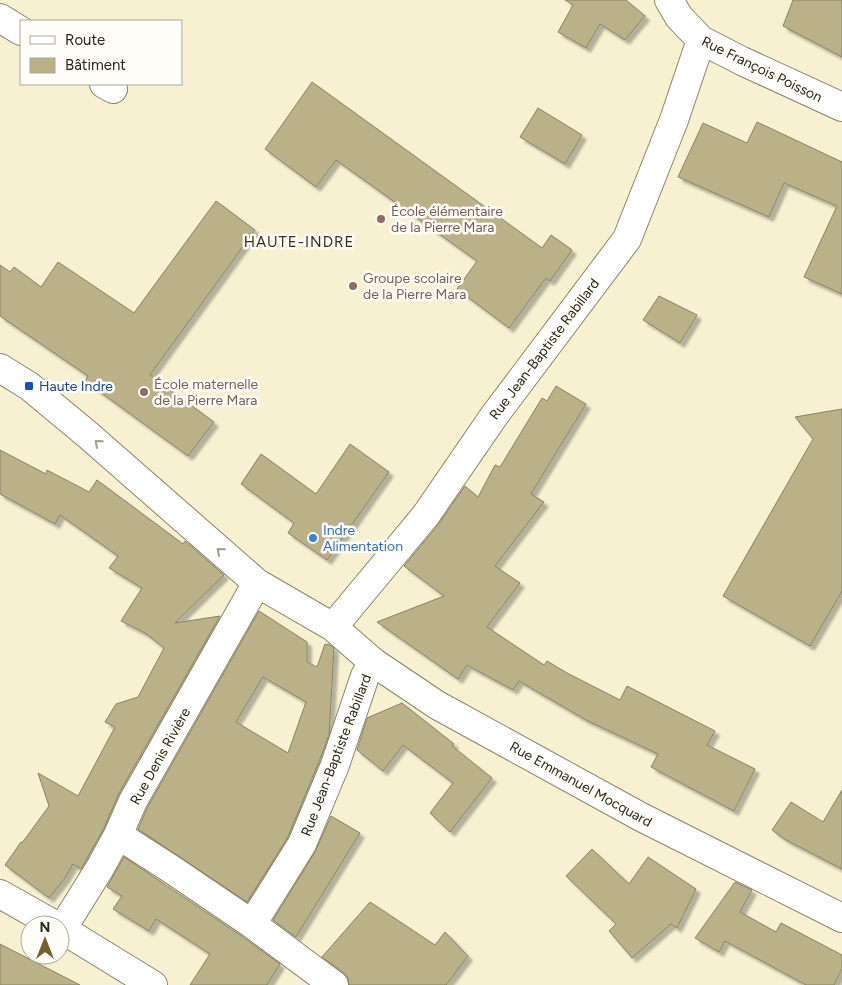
<svg xmlns="http://www.w3.org/2000/svg" width="842" height="985" font-family="Figtree,sans-serif">
	<defs>
		<filter id="shadow"><feDropShadow dx="4.5" dy="4.5" stdDeviation="1" flood-color="#0004"/></filter>
	</defs>
	<rect width="100%" height="100%" fill="#f7f0d1"/>
	<path fill="#bab188" stroke="#888266" fill-rule="evenodd" filter="url(#shadow)" d="M565,0H626L645,16L625,40L600,24L586,48L558,32L573,5Z
		M793,0H842V57L783,26Z
		M312,82L542,248L551,235L572,250L550,281L546,278L509,328L457,289L477,261L336,160L316,187L265,149Z
		M538,108L582,135L565,164L520,137Z
		M757,122L842,162V294L804,277L837,206L784,183L769,217L678,177L703,123L747,143Z
		M216,201L255,230L150,375L214,422L188,456L85,381L88,376L0,316V265L10,272L14,267L41,287L58,262L134,313Z
		M659,296L697,315L680,343L643,320Z
		M556,386L586,404L531,494L544,502L495,566L520,583L487,627L544,665L547,661L567,673L620,700L627,686L715,731L707,745L755,769L734,811L651,767L658,754L586,720L519,681L513,690L467,665L458,679L377,622L444,596L404,566L438,525L465,486L478,497L495,465L500,467L542,398L547,401Z
		M842,409V591L810,646L723,596L813,439L795,417Z
		M350,444L389,472L327,560L288,533L294,523L241,484L261,454L316,494Z
		M0,450L46,474L47,470L89,492L97,480L183,544L185,541L224,575L175,623L220,616L119,793L104,828L86,860L81,869L73,864L65,878L49,898L5,865L21,842L22,843L49,806L38,773L78,796L115,727L105,722L116,704L138,697L164,648L145,633L121,621L142,588L109,568L118,556L60,515L55,524L0,494Z
		M259,611L307,642V662L317,667L325,644L330,645L334,648L329,735L320,759L288,837L247,902L138,829L147,808ZM263,677L306,702L288,753L236,722Z
		M402,703L454,744L452,746L492,778L450,832L430,813L453,783L403,745L383,771L357,750L367,718Z
		M842,790V869L786,840L772,830L791,802L823,822Z
		M331,816L360,833L296,937L273,920L315,852Z
		M592,849L629,884L648,857L696,889L677,928L671,924L632,958L609,931L616,924L566,876Z
		M124,857L243,937L280,964L267,985H190L210,954L156,919L149,931L113,909L122,896L107,887Z
		M735,882L752,890L740,912L776,932L781,923L842,955V969L834,985H806L725,941L719,952L695,938Z
		M370,902L435,945L445,932L468,956L446,985H349L348,978L344,973L322,957Z
		M0,944L80,985H0Z"/>
	<g fill="none" stroke-linecap="round" stroke-linejoin="round">
		<g stroke="#8a8468" stroke-width="30">
			<path id="minor" d="M669,0L679,17L701,40L742,61L842,107
				M0,18L21,31
				M104,84L113,89
				M0,368L29,386L88,435L257,583L333,627L373,662L437,705L641,817L842,918
				M333,627L426,515L494,416L627,239L674,120L701,40
				M118,835L171,869L252,924L334,985
				M252,924L302,844L335,765L365,676L373,662
				M62,929L100,868L118,835L133,801L257,583"/>
		</g>
		<g stroke="#8a8468" stroke-width="30">
			<path id="tertiary" d="M0,894L55,925
				M60,928L153,985"/>
		</g>
		<use href="#minor" stroke="#fff" stroke-width="28"/>
		<use href="#tertiary" stroke="#fff" stroke-width="28"/>
	</g>
	<defs><path id="oneway-chevron" d="M-2-3.5L2.5 0L-2 3.5" fill="none" stroke-width="1.6" stroke-linecap="round" stroke-linejoin="round" transform="scale(1.25)"/></defs>
	<g stroke="#9e9d98">
		<use href="#oneway-chevron" transform="translate(98 443) rotate(-139)"/>
		<use href="#oneway-chevron" transform="translate(220 551) rotate(-139)"/>
	</g>
	<g fill="#8d6e63" stroke="#fefdf7" stroke-width="2">
		<circle cx="381" cy="219" r="5"/>
		<circle cx="353" cy="286" r="5"/>
		<circle cx="144" cy="392" r="5"/>
	</g>
	<rect fill="#1a4fb4" stroke="#fefdf7" stroke-width="2" x="24" y="381" width="10" height="10" rx="2.5"/>
	<circle fill="#3f7fe0" stroke="#fefdf7" stroke-width="2" cx="313" cy="538" r="5"/>
	<g text-anchor="middle" stroke-width="5" stroke-linejoin="round" paint-order="stroke">
		<g font-size="14" fill="#28251a" stroke="#fefdf7">
			<text transform="translate(762 69) rotate(26)" y="5">Rue François Poisson</text>
			<text transform="translate(544 349) rotate(-53)" y="5">Rue Jean-Baptiste Rabillard</text>
			<text transform="translate(336 755) rotate(-69)" y="5">Rue Jean-Baptiste Rabillard</text>
			<text transform="translate(160 756) rotate(-61)" y="5">Rue Denis Rivière</text>
			<text transform="translate(581 784) rotate(29)" y="5">Rue Emmanuel Mocquard</text>
		</g>
		<g font-size="14" fill="#785e54" stroke="#fefdf7" text-anchor="start">
			<text x="391" y="216">École élémentaire<tspan x="391" dy="16">de la Pierre Mara</tspan></text>
			<text x="363" y="283">Groupe scolaire<tspan x="363" dy="16">de la Pierre Mara</tspan></text>
			<text x="154" y="389">École maternelle<tspan x="154" dy="16">de la Pierre Mara</tspan></text>
		</g>
		<g font-size="14" fill="#164399" stroke="#fefdf7" text-anchor="start">
			<text x="39" y="391">Haute Indre</text>
		</g>
		<g font-size="14" fill="#366cbe" stroke="#fefdf7" text-anchor="start">
			<text x="323" y="535">Indre<tspan x="323" dy="16">Alimentation</tspan></text>
		</g>
		<g font-size="15" letter-spacing="1" fill="#342f16" stroke="#fefdf7">
			<text x="299" y="247">HAUTE-INDRE</text>
		</g>
	</g>
	<rect x="20" y="20" width="162" height="65" fill="#fefdf7" stroke="#a8a79f"/>
	<rect x="30" y="36" width="25" height="8" fill="#ffffff" stroke="#a8a79f"/>
	<text x="65" y="45" font-size="15" fill="#28251a">Route</text>
	<rect x="30" y="58" width="25" height="15" fill="#bab188" stroke="#a8a79f"/>
	<text x="65" y="70" font-size="15" fill="#28251a">Bâtiment</text>
	<g transform="translate(45 940)"><circle r="24" fill="#fefdf7" stroke="#a8a79f"/>
	<path d="M0-4L9 19L0 12L-9 19Z" fill="#745f2e"/>
	<text y="-8" font-size="14" font-weight="bold" text-anchor="middle" fill="#28251a">N</text>
	</g>
</svg>
